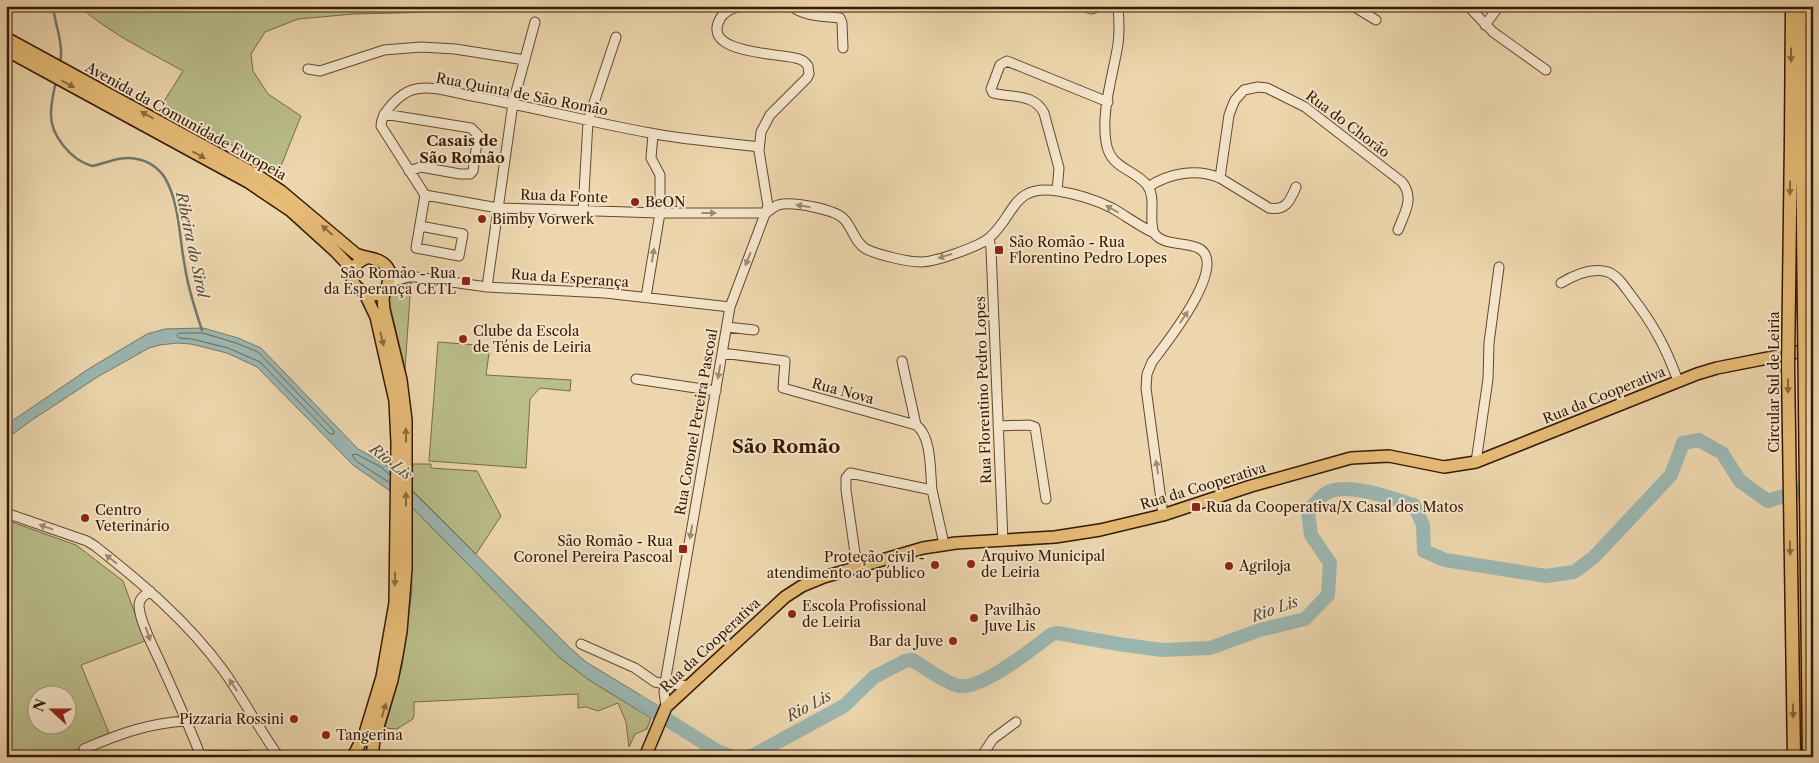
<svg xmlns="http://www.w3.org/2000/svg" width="1819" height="763" font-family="'Libre Caslon Text',serif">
	<rect width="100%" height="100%" fill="#edd6ad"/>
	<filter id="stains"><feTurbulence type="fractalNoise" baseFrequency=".004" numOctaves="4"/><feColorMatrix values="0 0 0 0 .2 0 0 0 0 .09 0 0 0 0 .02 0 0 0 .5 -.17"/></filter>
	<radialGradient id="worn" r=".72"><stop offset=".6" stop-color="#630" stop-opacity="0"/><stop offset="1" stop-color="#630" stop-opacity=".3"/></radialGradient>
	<path fill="#b9bd89" stroke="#776b46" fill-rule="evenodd" d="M79,6H461L441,12L354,14L298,19L265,32L251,54L253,71L268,94L301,116L279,171L161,106L183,71C147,51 109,33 79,6Z
		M411,282L405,369L389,301C391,288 399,284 411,282Z
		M438,342L490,346L486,375L571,380L570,391L540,388L530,399L526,468L429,461Z
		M413,464H431V468L477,471L501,516L476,554L410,488Z
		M409,504L559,657L589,680L651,718L647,729L635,734L629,747L626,722L618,703L598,711L586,707L578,708V694L414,702V715L413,719L397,729L385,728L402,666L412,590Z
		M6,520L76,545L123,581L145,641L81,665L109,733L62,757H6ZM38,696H68V726H38Z"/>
	<path fill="#9bb7b2" stroke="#72786c" d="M203,328L238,338L261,348L358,449L384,463L569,647L586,662L657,705L651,718L589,680L559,657L409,504L353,465L257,367L227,353L191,344L177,343L160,345L149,348L99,376L32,420L6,439V425L90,368L147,334L165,329Z"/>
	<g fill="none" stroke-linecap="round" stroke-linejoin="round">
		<path stroke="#68685b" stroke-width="1" d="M179,333H203L236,343L258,352L334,431V434H330L260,362L228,348L192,339L179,338L177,336Z
			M390,483L356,461L352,455L356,454L381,467L390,475"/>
		<path stroke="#72786c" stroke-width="2.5" d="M53,6C55,26 64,43 60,63
			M56,81C54,91 51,102 51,113C50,135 71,160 92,166C108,163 120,155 137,159C148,161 159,168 165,178C180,204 179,238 185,267C188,289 195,309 202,330"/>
		<path stroke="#9bb7b2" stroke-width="14" d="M639,702L717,751L733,757
			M748,757L752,756L844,706L874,677L905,661L912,660C925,667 945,683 959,686C982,690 1033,648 1052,634L1057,633L1118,644L1162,650L1210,648L1260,630L1305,619L1328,595L1330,563L1311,535L1308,511C1314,505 1319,498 1325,494C1343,480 1394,499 1414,505L1423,525L1424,551L1445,560L1546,576L1574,572L1594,557L1671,475L1683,443L1699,440L1722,453L1740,481L1768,501L1796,492L1813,479"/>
		<g stroke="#63482e" stroke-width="11">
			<path id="minor" d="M791,6C805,17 824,16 840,18L842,23L843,48
				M1084,6L1091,9L1095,8
				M1118,6C1119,19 1120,31 1118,44C1113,76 1101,110 1106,142C1110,169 1133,168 1147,185C1157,198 1148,219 1154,233
				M1353,6L1376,20
				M1468,6L1493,32L1546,70
				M1485,25L1499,6
				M308,69L320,71L384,50L421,47L455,49L525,60
				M384,114L471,128L478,135L473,171L470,174H460L421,167L409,171
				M1220,178L1269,208C1286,211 1290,201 1296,187
				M1148,187C1169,173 1197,168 1220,178L1229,115L1232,107L1235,100L1244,90L1258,87L1267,88L1305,107L1402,182C1415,198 1404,214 1398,230
				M1057,191L1059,168L1044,113C1034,93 1012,98 993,93L991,89L1000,65L1007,61L1108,102
				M425,195L498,208L660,213H766C770,210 773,207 778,205C792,201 834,209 844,219C852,227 855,243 866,249C878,255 908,262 921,262C935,262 978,247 989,238C1016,215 1011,184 1058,191C1076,194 1096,200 1112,208C1126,216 1139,226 1154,233C1164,247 1187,241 1200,249C1228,267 1164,346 1152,362L1147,374L1146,388L1163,515
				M583,211L588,121L616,37
				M420,226L463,234L459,256L416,248L425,195L381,126C381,112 400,94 412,90C430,84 454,93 472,96C532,107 590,122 650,133C685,140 723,142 759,147
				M989,238L991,249L1003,541
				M388,283L408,277H416L487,287L605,293L730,307
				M1561,283C1574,275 1592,267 1608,272C1618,276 1624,286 1630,294C1653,324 1665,345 1678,381
				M487,287L513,103L535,22
				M646,297L660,213V175L651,158L653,134
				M727,327L754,330
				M722,353L785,361L783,388L916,425C932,436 930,472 932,490
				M902,361L916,425
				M636,379L716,391
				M998,426L1029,425L1035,427L1046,499
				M1476,462L1488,379L1489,343L1499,267
				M6,513L87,541L95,546C142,583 187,621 223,670C243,698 259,729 279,757
				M857,567L846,490V478L850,473L932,490L944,544
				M150,591C145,595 139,598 139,606C140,623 154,648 161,664C175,695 189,725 201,757
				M581,644L635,668L655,682L665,684
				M666,677L673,684L689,686
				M666,707L664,692L666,677L730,307L768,206L759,151L761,132L770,115L807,78L809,74L808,66C806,63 803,60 799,59C783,53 700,55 720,19C724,11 732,9 740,6
				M84,749C119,734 148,723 187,721
				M981,757L993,739L1016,722"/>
		</g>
		<g stroke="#351904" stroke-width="14">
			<path id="major" d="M6,38L257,175L281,191L356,254C368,259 382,257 389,270C393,322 322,279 366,258
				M6,50L248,182L291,211L335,251L354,271
				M207,757H249
				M353,757L365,733L382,677L395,603L397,443L395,401L376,317L365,294
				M372,757L374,740L392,680L397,655L401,631L406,569V420L401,380L384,310L383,298L386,288
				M645,757L666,707L785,597L802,586L824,577L923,548L956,543L1055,537L1100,530L1163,515L1251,486L1351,458L1389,456L1444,467L1476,462L1697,374L1717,368L1813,349"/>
		</g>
		<g stroke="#351904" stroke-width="15">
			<path id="highway" d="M1802,138L1803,6
				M1791,139L1792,6"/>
		</g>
		<use href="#minor" stroke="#f3e4ca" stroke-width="9"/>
		<use href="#major" stroke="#e6bb76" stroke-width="11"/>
		<use href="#highway" stroke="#e6bb76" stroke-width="12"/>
		<g stroke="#351904" stroke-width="15" stroke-linecap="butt">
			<path id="highway-bridge" d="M1802,138L1809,757
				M1791,139L1788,367L1794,757"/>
		</g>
		<use href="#highway-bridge" stroke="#e6bb76" stroke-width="12"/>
	</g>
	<defs><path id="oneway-solid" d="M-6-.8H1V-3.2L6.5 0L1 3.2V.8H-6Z" transform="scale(1.25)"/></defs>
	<g fill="#8e6a3d">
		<use href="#oneway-solid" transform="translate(1791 55) rotate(90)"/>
		<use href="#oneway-solid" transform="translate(68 84) rotate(29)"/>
		<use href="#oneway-solid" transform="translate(147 115) rotate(-151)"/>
		<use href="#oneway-solid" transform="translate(199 155) rotate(29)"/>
		<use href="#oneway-solid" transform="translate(1790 188) rotate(91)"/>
		<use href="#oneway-solid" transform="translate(327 230) rotate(-139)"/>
		<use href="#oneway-solid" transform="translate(382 339) rotate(76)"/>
		<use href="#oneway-solid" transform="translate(1788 386) rotate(89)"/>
		<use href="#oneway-solid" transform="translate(406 435) rotate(-91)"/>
		<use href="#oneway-solid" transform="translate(406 499) rotate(-90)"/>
		<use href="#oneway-solid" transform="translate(1790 548) rotate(89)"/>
		<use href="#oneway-solid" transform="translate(395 579) rotate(91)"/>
		<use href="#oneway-solid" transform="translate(384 710) rotate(-73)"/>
		<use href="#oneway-solid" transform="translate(1793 711) rotate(89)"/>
	</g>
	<g fill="#9e8971">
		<use href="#oneway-solid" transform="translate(803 206) rotate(-171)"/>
		<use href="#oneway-solid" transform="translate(1112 209) rotate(-151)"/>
		<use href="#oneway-solid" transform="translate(709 213)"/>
		<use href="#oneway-solid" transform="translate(653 255) rotate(-81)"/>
		<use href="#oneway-solid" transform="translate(945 256) rotate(163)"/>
		<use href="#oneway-solid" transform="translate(748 259) rotate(112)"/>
		<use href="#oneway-solid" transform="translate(1184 317) rotate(-56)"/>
		<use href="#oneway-solid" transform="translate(719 372) rotate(100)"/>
		<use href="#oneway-solid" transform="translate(1157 467) rotate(-98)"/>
		<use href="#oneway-solid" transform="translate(46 527) rotate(-161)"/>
		<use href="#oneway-solid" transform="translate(691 532) rotate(100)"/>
		<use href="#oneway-solid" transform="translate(111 559) rotate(-142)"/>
		<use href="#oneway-solid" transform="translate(148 634) rotate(71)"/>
		<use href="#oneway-solid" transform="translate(233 685) rotate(-124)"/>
	</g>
	<g fill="#8f2418" stroke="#f3e4ca" stroke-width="2">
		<circle cx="635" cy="202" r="5"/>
		<circle cx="482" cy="219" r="5"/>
		<rect x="994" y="245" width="10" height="10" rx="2.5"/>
		<rect x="461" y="276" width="10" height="10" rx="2.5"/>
		<circle cx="463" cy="339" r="5"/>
		<rect x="1191" y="502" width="10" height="10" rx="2.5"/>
		<circle cx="85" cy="518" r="5"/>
		<rect x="678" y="544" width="10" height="10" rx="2.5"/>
		<circle cx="971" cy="564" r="5"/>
		<circle cx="935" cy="565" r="5"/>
		<circle cx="1229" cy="566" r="5"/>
		<circle cx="792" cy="614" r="5"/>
		<circle cx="974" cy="618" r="5"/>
		<circle cx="953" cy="641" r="5"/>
		<circle cx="294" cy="719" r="5"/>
		<circle cx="326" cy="735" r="5"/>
	</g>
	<g text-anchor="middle" stroke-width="4" stroke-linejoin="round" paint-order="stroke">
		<g font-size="14" fill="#351904" stroke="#f3e4ca">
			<text transform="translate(522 94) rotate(11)" y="5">Rua Quinta de São Romão</text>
			<text transform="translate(186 121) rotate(29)" y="5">Avenida da Comunidade Europeia</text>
			<text transform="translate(1348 124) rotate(37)" y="5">Rua do Chorão</text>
			<text transform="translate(564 196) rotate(2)" y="5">Rua da Fonte</text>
			<text transform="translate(570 278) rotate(4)" y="5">Rua da Esperança</text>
			<text transform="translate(1774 382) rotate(-90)" y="5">Circular Sul de Leiria</text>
			<text transform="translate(983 390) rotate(-92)" y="5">Rua Florentino Pedro Lopes</text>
			<text transform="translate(843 391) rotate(15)" y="5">Rua Nova</text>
			<text transform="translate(1604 395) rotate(-22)" y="5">Rua da Cooperativa</text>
			<text transform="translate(696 422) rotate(-80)" y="5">Rua Coronel Pereira Pascoal</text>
			<text transform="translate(1203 486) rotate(-17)" y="5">Rua da Cooperativa</text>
			<text transform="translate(710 645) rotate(-43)" y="5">Rua da Cooperativa</text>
		</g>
		<g font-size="14" fill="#351904" stroke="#f3e4ca" text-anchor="start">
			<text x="645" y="207">BeON</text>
			<text x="492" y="224">Bimby Vorwerk</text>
			<text x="1009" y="247">São Romão - Rua<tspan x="1009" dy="16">Florentino Pedro Lopes</tspan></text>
			<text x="456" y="278" text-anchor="end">São Romão - Rua<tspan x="456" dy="16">da Esperança CETL</tspan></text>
			<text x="473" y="336">Clube da Escola<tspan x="473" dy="16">de Ténis de Leiria</tspan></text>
			<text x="1206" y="512">Rua da Cooperativa/X Casal dos Matos</text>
			<text x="95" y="515">Centro<tspan x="95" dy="16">Veterinário</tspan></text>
			<text x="673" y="546" text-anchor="end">São Romão - Rua<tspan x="673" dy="16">Coronel Pereira Pascoal</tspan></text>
			<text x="981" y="561">Arquivo Municipal<tspan x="981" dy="16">de Leiria</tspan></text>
			<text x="925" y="562" text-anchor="end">Proteção civil -<tspan x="925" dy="16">atendimento ao público</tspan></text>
			<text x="1239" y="571">Agriloja</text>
			<text x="802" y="611">Escola Profissional<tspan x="802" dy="16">de Leiria</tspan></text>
			<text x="984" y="615">Pavilhão<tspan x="984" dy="16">Juve Lis</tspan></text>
			<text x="943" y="646" text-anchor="end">Bar da Juve</text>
			<text x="284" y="724" text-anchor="end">Pizzaria Rossini</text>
			<text x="336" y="740">Tangerina</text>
		</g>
		<g font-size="15" font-weight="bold" fill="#351904" stroke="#f3e4ca">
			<text x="462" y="146">Casais de<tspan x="462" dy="17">São Romão</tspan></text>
		</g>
		<g font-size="15" font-style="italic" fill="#544838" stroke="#f3e4ca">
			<text transform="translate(192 245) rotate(78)" y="5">Ribeira do Sirol</text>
			<text transform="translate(391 462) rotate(38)" y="5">Rio Lis</text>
			<text transform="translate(1275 609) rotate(-20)" y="5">Rio Lis</text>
			<text transform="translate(809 706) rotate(-28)" y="5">Rio Lis</text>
		</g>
		<g font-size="19" font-weight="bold" fill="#351904" stroke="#f3e4ca">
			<text x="786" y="453">São Romão</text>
		</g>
	</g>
	<rect width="1819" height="763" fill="none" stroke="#edd6ad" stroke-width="25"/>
	<rect x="8" y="8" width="1804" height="748" fill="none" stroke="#351904" stroke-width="2.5"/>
	<rect x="12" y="12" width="1794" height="738" fill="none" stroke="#351904"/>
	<g transform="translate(52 710) rotate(291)"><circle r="24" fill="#f3e4ca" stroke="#a7937b"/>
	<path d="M0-4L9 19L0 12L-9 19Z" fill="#8f2418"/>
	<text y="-8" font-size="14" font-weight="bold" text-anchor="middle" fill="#351904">N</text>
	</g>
	<rect width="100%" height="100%" filter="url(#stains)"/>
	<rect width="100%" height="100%" fill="url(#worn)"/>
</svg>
